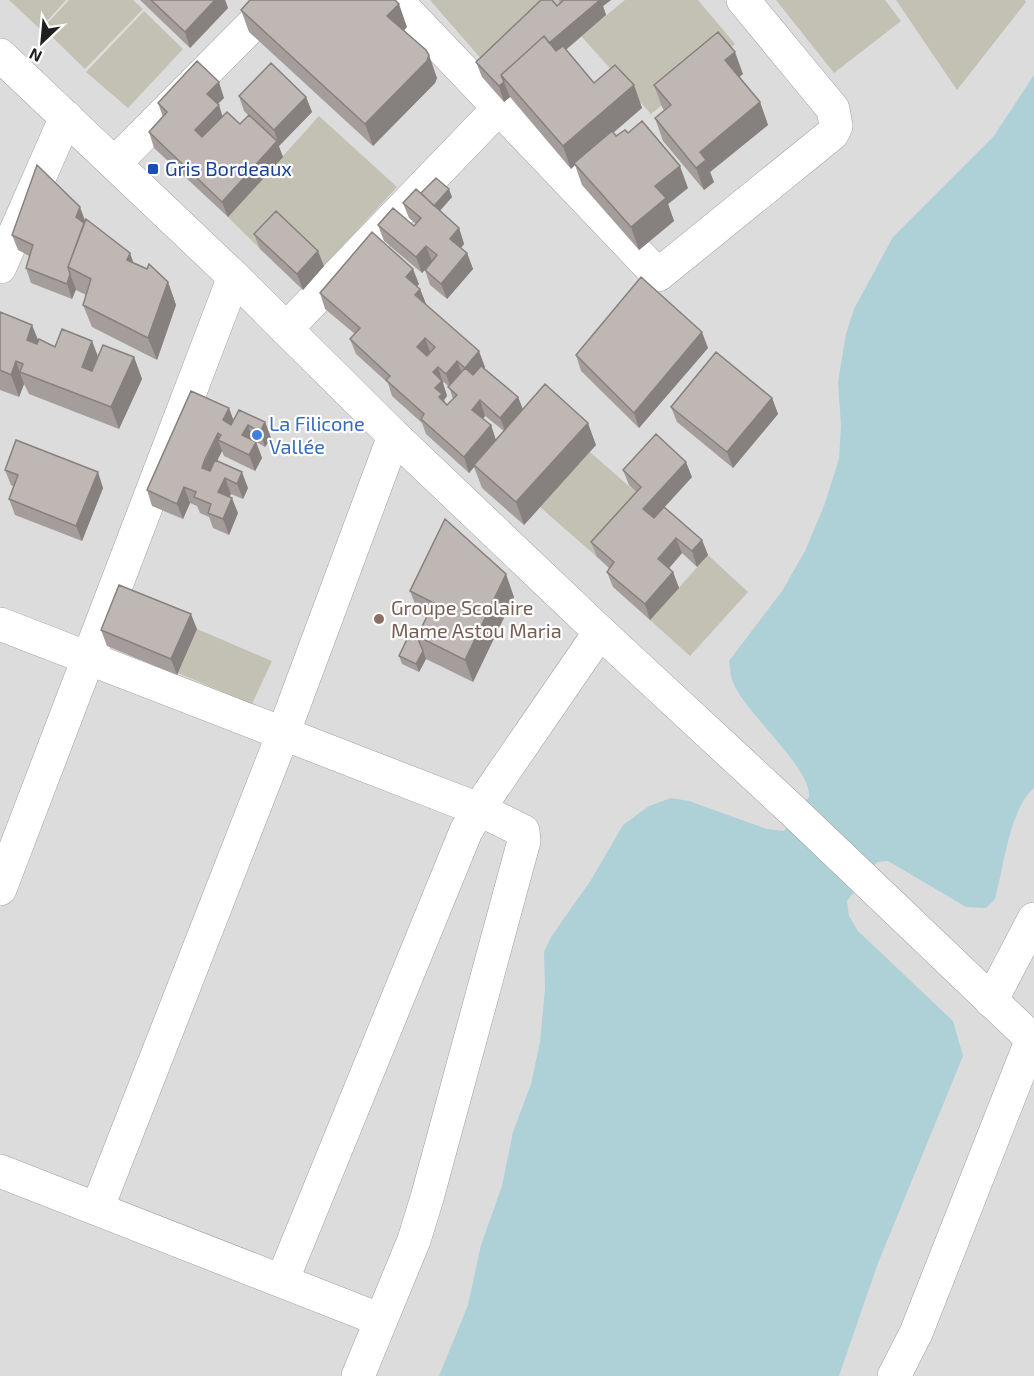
<svg xmlns="http://www.w3.org/2000/svg" width="1034" height="1376" font-family="'Exo 2',sans-serif">
	<rect width="100%" height="100%" fill="#efebe7"/>
	<path fill="#dddcdc" d="M0,0H1034V1376H0Z"/>
	<path fill="#c2c1b3" d="M9,0H66L40,29Z
		M69,0H133L143,9L85,69L43,28Z
		M430,0H564L490,69Z
		M625,0H698L735,44L651,114L581,36Z
		M776,0H885L901,21L834,73Z
		M896,0H1025L1026,2L957,90Z
		M144,11L183,49L128,108L86,72Z
		M319,116L397,187L324,266L282,227L260,249L228,217Z
		M590,452L647,502L597,557L540,507Z
		M708,555L748,592L690,656L650,620Z
		M197,629L272,661L252,704L178,673Z"/>
	<path fill="#add1d7" d="M1034,75V788C1009,810 1004,867 995,899L986,908L966,907L888,861L877,862L847,901L849,916L858,931L953,1021L963,1056L878,1263L839,1376H439L468,1305L481,1245L502,1186L513,1132L531,1084L540,1042L545,989L544,952L551,937L591,880L623,825L649,806L671,798L689,801L767,829L784,831L809,797C812,768 744,713 732,680C730,674 730,667 729,661L782,591L805,551L824,506L839,459L841,426L838,382L846,334L854,309L893,237L993,137Z"/>
	<g fill="none" stroke-linecap="round" stroke-linejoin="round">
		<g stroke="#a0a0a0" stroke-width="34">
			<path id="minor" d="M396,0L658,275L832,134L836,126L833,109L743,0
				M115,163L277,0
				M0,267L66,117
				M286,329L498,109
				M0,624L478,809L523,831L524,841L427,1198L414,1240L358,1376
				M0,889L234,277
				M991,1001L1034,919
				M0,1171L381,1320
				M97,1209L283,734L394,436
				M282,1281L466,831L490,792L600,632
				M894,1376L916,1333L1032,1039"/>
		</g>
		<g stroke="#a0a0a0" stroke-width="34">
			<path id="tertiary" d="M0,55L234,277L394,436L600,632L792,810L1034,1041"/>
		</g>
		<use href="#minor" stroke="#fff" stroke-width="33"/>
		<use href="#tertiary" stroke="#fff" stroke-width="33"/>
	</g>
	<path fill="#a49d9b" fill-rule="evenodd" d="M140,0H225L228,8L190,48Z
		M559,0H611L603,6L606,15L566,50L594,83L634,85L642,108L613,132L616,136L628,133L688,188L668,204L674,221L639,250L582,185L575,165L571,169L510,97L504,102L482,77L476,62L557,6L560,4Z
		M241,10L407,27L404,30L437,78L435,83L373,146L249,32Z
		M743,74L739,77L760,102L768,125L710,172L714,182L704,190L663,141L655,118L664,110L662,107L654,85Z
		M239,96L306,97L312,112L279,146L278,145L283,157L228,217L154,148L149,132L163,117L158,103L224,98L218,104L222,116L240,124L249,116L244,111Z
		M421,193L452,197L440,211L459,228L464,244L461,248L467,253L473,269L447,299L430,285L425,270L422,273L384,241L378,225L414,226L416,224L409,218L403,203Z
		M85,221L130,253L133,263L168,282L176,305L157,360L92,327L83,305L86,295L76,290L72,299L31,283L26,268L29,256L18,250L12,235Z
		M254,234L324,266L303,290L260,249Z
		M419,284L417,286L420,289L426,304L485,367L484,368L518,397L523,410L596,445L524,525L482,488L474,467L469,473L426,434L422,423L392,396L388,383L356,354L350,339L355,334L325,309L320,293ZM444,382L449,387L453,399L447,405L444,400L447,396L443,383ZM485,416L504,431L496,440L491,425L483,419Z
		M0,312L38,340L55,347L98,357H134L142,379L119,429L29,394L24,384L19,397L0,390Z
		M708,348L639,428L581,371L576,355Z
		M772,398L778,414L733,468L677,422L671,407Z
		M234,420L265,422L271,438L265,447L256,442L262,458L255,471L224,456L222,451L217,461L248,488L243,499L231,494L229,497L238,513L229,535L213,528L209,517L200,513L197,506L190,503L183,519L152,506L147,490Z
		M5,470L103,488L82,541L15,515L9,499L14,487L11,485Z
		M623,470L692,477L662,510L702,540L708,555L697,567L682,553L669,568L673,572L679,588L650,620L613,587L607,572L609,568L597,557L591,542L636,492L629,485Z
		M410,591L514,597L473,682L426,659L419,672L402,664L399,656L417,637L427,618L419,614Z
		M197,629L177,675L107,646L101,630Z"/>
	<path fill="#86807e" d="M215,0H225L228,8L190,48L185,32Z
		M597,0H611L603,6L606,15L516,92L506,80Z
		M399,4L407,27L395,39L387,16Z
		M735,52L743,74L733,82L725,60Z
		M429,55L437,78L435,83L373,146L365,124Z
		M219,82L224,98L212,109L207,94Z
		M504,82L510,97L504,102L499,86Z
		M634,85L642,108L576,165L574,163L575,165L571,169L563,146Z
		M306,97L312,112L279,146L274,130Z
		M760,102L768,125L710,172L714,182L704,190L696,168L700,152Z
		M219,105L224,121L200,146L195,130Z
		M277,141L283,157L228,217L222,202Z
		M680,166L688,188L668,204L674,221L639,250L631,227L655,186Z
		M449,189L452,197L435,216L432,208Z
		M80,207L86,223L82,233L76,217Z
		M459,228L464,244L456,254L450,239Z
		M426,246L432,261L422,273L416,257Z
		M318,251L324,266L303,290L297,274Z
		M130,253L138,276L127,260Z
		M467,253L473,269L447,299L441,284Z
		M413,269L419,284L412,292L406,277Z
		M70,274L76,289L72,299L67,284Z
		M168,282L176,305L157,360L148,338Z
		M420,289L426,304L415,295Z
		M32,325L41,347L27,340Z
		M702,332L708,348L639,428L634,413Z
		M425,338L431,354L423,362L417,347Z
		M92,341L101,364L91,390L82,367Z
		M479,351L485,367L471,383L465,368Z
		M134,357L142,379L119,429L111,407Z
		M16,361L24,384L19,397L11,375Z
		M457,361L463,376L451,389L446,374Z
		M438,367L447,396L444,400L448,410L445,413L435,388L433,372Z
		M518,397L524,412L506,433L500,418Z
		M772,398L778,414L733,468L727,452Z
		M480,400L485,416L478,425L472,410Z
		M229,408L235,424L228,436L223,420Z
		M265,422L271,438L265,447L260,432Z
		M588,423L596,445L524,525L516,502Z
		M248,425L253,441L242,435Z
		M491,425L496,441L469,473L464,457Z
		M218,433L221,442L218,440L222,451L210,475L202,468Z
		M256,442L262,458L255,471L249,455Z
		M686,462L692,477L649,524L643,509Z
		M98,472L103,488L82,541L76,526Z
		M242,472L248,488L243,499L237,484Z
		M225,478L231,494L224,507L218,492Z
		M184,487L190,503L183,519L177,504Z
		M232,498L238,513L229,535L223,519Z
		M676,538L682,553L664,574L658,559Z
		M702,540L708,555L697,567L692,551Z
		M673,572L679,588L650,620L645,604Z
		M506,574L514,597L473,682L465,660Z
		M191,614L197,629L177,675L171,659Z
		M423,651L426,659L419,672L416,664Z"/>
	<path fill="#bfb7b4" stroke="#86807e" stroke-width="1.5" fill-rule="evenodd" d="M151,0H215L185,32Z
		M250,0H395L399,4L387,16L426,50L429,55L427,61L365,124L241,10Z
		M541,0H552L557,6L564,0H600L549,43L544,36L501,75L504,82L499,86L476,62Z
		M718,32L735,52L725,60L760,102L700,152L706,160L696,168L655,118L671,105L654,85Z
		M544,36L556,51L563,46L594,83L615,65L634,85L563,146L501,75Z
		M197,61L219,82L207,94L219,105L195,130L202,137L227,112L240,124L249,115L277,141L222,202L149,132L167,112L158,103Z
		M271,63L306,97L274,130L239,96Z
		M642,121L680,166L655,186L666,198L631,227L574,163L612,131L616,136L625,130L628,133Z
		M37,165L80,207L76,217L84,223L68,267L70,274L67,284L26,268L33,245L12,235Z
		M436,178L449,189L434,206L421,193Z
		M416,189L459,228L450,239L467,253L441,284L425,270L437,255L426,246L416,257L378,225L393,208L414,226L421,218L403,203Z
		M276,211L318,251L297,274L254,234Z
		M86,219L130,253L127,260L147,269L149,264L168,282L148,338L83,305L91,279L68,267Z
		M372,232L413,269L406,277L420,289L415,295L479,351L465,368L457,361L446,374L438,367L433,372L442,381L435,388L442,394L439,397L447,405L457,395L448,387L465,368L473,375L481,366L518,397L500,418L480,400L472,410L491,425L464,457L421,419L424,414L386,380L390,376L350,339L360,328L320,293ZM425,338L435,347L427,356L417,347Z
		M641,277L702,332L634,413L576,355Z
		M0,312L32,325L27,340L37,344L39,339L55,347L62,329L92,341L82,367L92,371L103,345L134,357L111,407L20,372L23,364L16,361L11,375L0,370Z
		M716,352L772,398L727,452L671,407Z
		M545,384L588,423L516,502L474,465Z
		M191,391L229,408L223,420L231,425L239,410L265,422L260,432L248,425L242,435L256,442L249,455L218,440L221,435L218,433L205,459L202,468L210,471L215,460L242,472L237,484L225,478L218,492L232,498L223,519L208,513L211,504L194,497L196,492L184,487L177,504L147,490Z
		M656,434L686,462L643,509L654,518L664,507L702,540L692,551L676,538L658,559L673,572L645,604L607,572L614,562L591,542L641,487L623,470Z
		M16,440L98,472L76,526L9,499L18,475L5,470Z
		M445,519L506,574L465,660L417,636L434,603L410,591Z
		M119,585L191,614L171,659L101,630Z
		M410,633L417,637L423,651L416,664L399,656Z"/>
	<rect fill="#1a4fb4" stroke="#fff" stroke-width="2" x="147" y="163" width="12" height="12" rx="3"/>
	<circle fill="#3f7fe0" stroke="#fff" stroke-width="2" cx="257" cy="435" r="6"/>
	<circle fill="#8d6e63" stroke="#fff" stroke-width="2" cx="379" cy="619" r="6"/>
	<g text-anchor="middle" stroke-width="4.5" stroke-linejoin="round" paint-order="stroke">
		<g font-size="20" fill="#164399" stroke="#fff" text-anchor="start">
			<text x="165" y="176">Gris Bordeaux</text>
		</g>
		<g font-size="20" fill="#366cbe" stroke="#fff" text-anchor="start">
			<text x="269" y="431">La Filicone<tspan x="269" dy="23">Vallée</tspan></text>
		</g>
		<g font-size="20" fill="#785e54" stroke="#fff" text-anchor="start">
			<text x="391" y="615">Groupe Scolaire<tspan x="391" dy="23">Mame Astou Maria</tspan></text>
		</g>
	</g>
	<g transform="translate(42 42) rotate(206)" stroke="#ffffff" stroke-width="4.5" paint-order="stroke">
	<path d="M0-4.5L10 22L0 15L-10 22Z" fill="#1f1f1f"/>
	<text y="-9" font-size="16" font-weight="bold" text-anchor="middle" fill="#1f1f1f">N</text>
	</g>
</svg>
